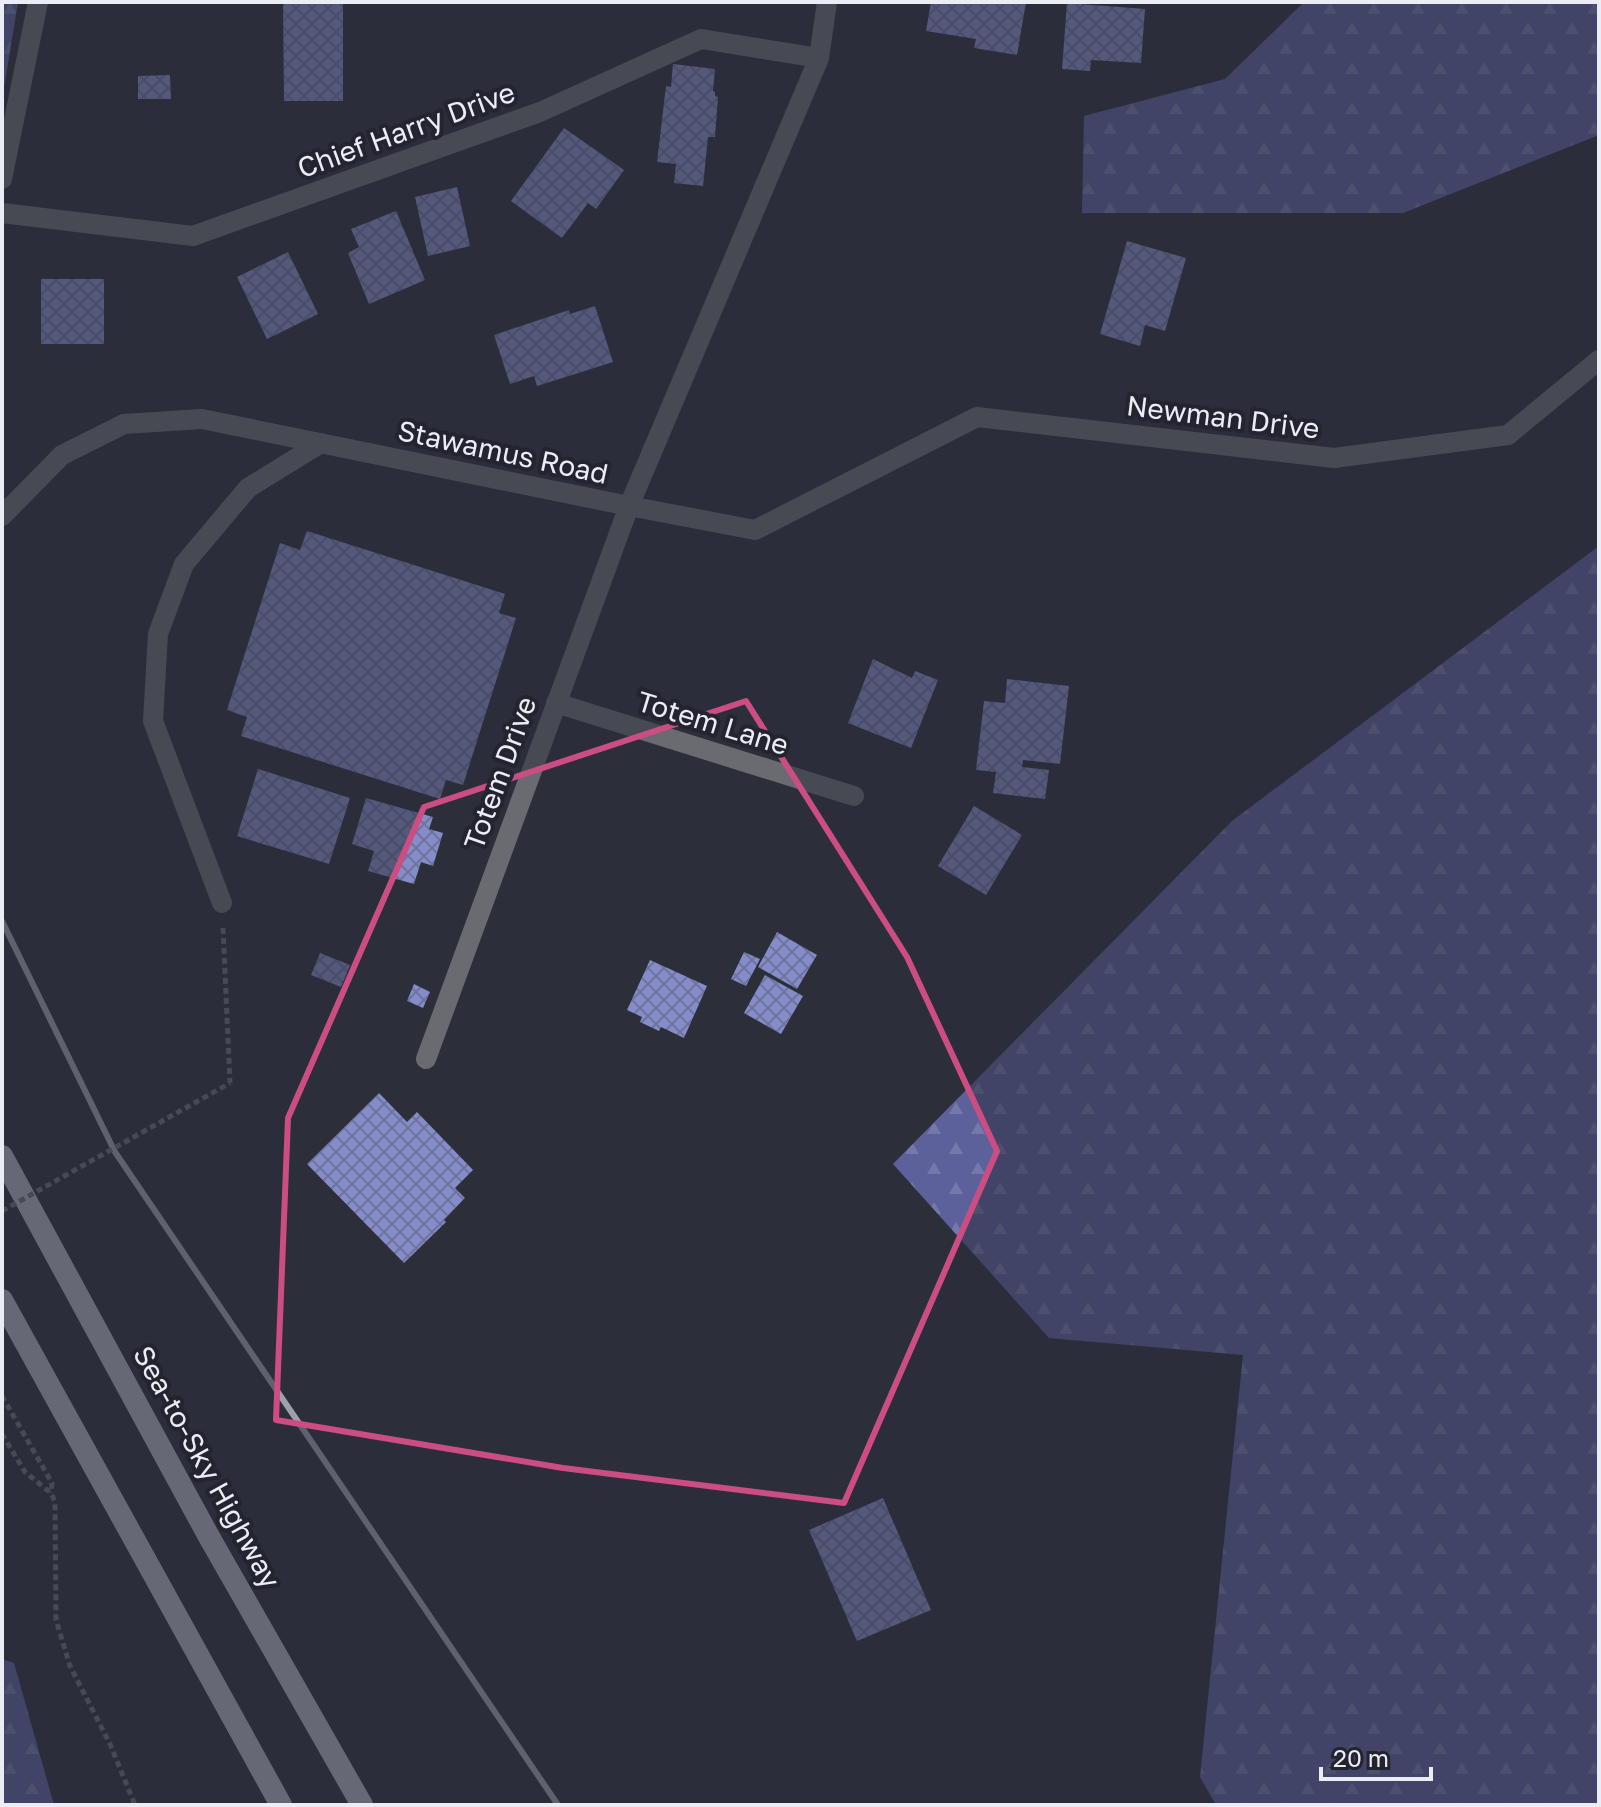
<svg xmlns="http://www.w3.org/2000/svg" width="1601" height="1807" font-family="'Golos Text',sans-serif">
	<defs>
		<pattern id="forest-firs" width="22" height="20" patternUnits="userSpaceOnUse" patternTransform="scale(2)"><rect width="22" height="20" fill="#5c619c"/><path d="M5 1l3.5 6h-7zM16 11l3.5 6h-7z" fill="#7478aa"/></pattern>
		<pattern id="building-cross-hatch" width="8" height="8" patternUnits="userSpaceOnUse" patternTransform="scale(2)"><rect width="8" height="8" fill="#858cca"/><path d="M0 0l8 8M0 8l8-8" fill="none" stroke="#6f749d"/></pattern>
	</defs>
	<rect width="100%" height="100%" fill="#2c2e3a"/>
	<path fill="url(#forest-firs)" d="M2,2H18L2,100Z
		M1304,2H1599V135L1403,213H1082L1084,116L1225,79Z
		M1599,546V1805H1216L1200,1777L1243,1355L1049,1338L893,1164L1232,821Z
		M2,1659L14,1663L54,1805H2Z"/>
	<path fill="url(#building-cross-hatch)" d="M283,2H343V101H284Z
		M931,2H1026L1017,55L974,48L976,39L926,31Z
		M1067,3L1145,9L1141,63L1091,60L1090,71L1062,69Z
		M673,64L715,69L713,91L715,92V96L718,97L715,137H708L703,186L674,183L676,164L657,162L666,86L671,87Z
		M170,75L171,99H138V76Z
		M564,128L624,170L596,209L588,203L562,238L511,201Z
		M457,187L470,246L428,256L415,197Z
		M396,211L425,280L369,304L348,253L359,247L351,229Z
		M1127,241L1186,258L1165,331L1145,325L1140,346L1100,334Z
		M288,252L318,314L267,339L237,277Z
		M41,279H104V344H41Z
		M595,306L613,362L537,386L534,376L510,384L494,335L569,310L570,314Z
		M307,531L505,594L499,613L516,618L463,785L446,780L440,799L241,736L247,717L227,710L280,543L300,550Z
		M873,659L912,678L915,671L938,680L911,748L848,723Z
		M1007,679L1069,686L1060,764L1023,760L1022,767L1049,770L1045,799L993,793L996,772L976,770L984,701L1005,703Z
		M258,769L350,798L329,864L237,836Z
		M366,798L433,817L429,829L443,833L433,866L421,862L414,884L368,871L374,851L352,844Z
		M974,806L1022,835L986,895L938,866Z
		M777,932L817,955L797,989L758,967Z
		M744,952L760,959L746,986L731,979Z
		M320,953L350,965L341,987L311,975Z
		M650,960L707,986L684,1038L661,1027L659,1031L640,1022L642,1017L627,1010Z
		M765,975L803,996L781,1034L744,1013Z
		M414,984L430,992L423,1008L407,1001Z
		M379,1093L407,1122L417,1112L473,1170L455,1188L465,1198L444,1220L446,1222L404,1263L307,1164Z
		M883,1498L931,1610L857,1641L809,1530Z"/>
	<g fill="none" stroke-linecap="round" stroke-linejoin="round">
		<path stroke="#686a74" stroke-width="5" stroke-dasharray="6 4" stroke-linecap="butt" d="M223,928L230,1083
			M2,1396L52,1483L51,1493
			M2,1434L25,1472L51,1493L55,1502L56,1620L70,1666L110,1744L135,1805"/>
		<path stroke="#696b71" stroke-width="20" d="M222,903L153,721L158,634L184,564L248,488L321,443"/>
		<path stroke="#696b71" stroke-width="20" d="M2,179L38,2
			M2,213L193,236L540,112L701,39L819,58
			M2,516L62,455L124,424L202,419L629,506L819,58L827,2
			M556,703L854,796
			M426,1059L629,506L755,530L977,417L1334,458L1508,435L1599,360"/>
		<path stroke="#aeb0bf" stroke-width="22" d="M2,1156L208,1535L362,1805
			M2,1300L281,1805"/>
		<path stroke="#9ea0aa" stroke-width="6" d="M2,921L115,1152L558,1805"/>
		<path stroke="#686a74" stroke-width="5" stroke-dasharray="6 4" stroke-linecap="butt" d="M2,1211L230,1083"/>
	</g>
	<path d="M0 0H1601V1807H0ZM746,701L907,957L997,1151L844,1503L563,1468L276,1420L288,1118L424,807Z" fill="#2c2e3a" fill-opacity=".55" fill-rule="evenodd"/>
	<path fill="none" stroke="#cc4d82" stroke-width="6" stroke-linejoin="round" d="M746,701L907,957L997,1151L844,1503L563,1468L276,1420L288,1118L424,807Z"/>
	<g text-anchor="middle" stroke-width="8" stroke-linejoin="round" paint-order="stroke">
		<g font-size="28" fill="#ebedf5" stroke="#232430">
			<text transform="translate(406 130) rotate(-20)" y="10">Chief Harry Drive</text>
			<text transform="translate(1223 417) rotate(7)" y="10">Newman Drive</text>
			<text transform="translate(503 452) rotate(12)" y="10">Stawamus Road</text>
			<text transform="translate(713 723) rotate(17)" y="10">Totem Lane</text>
			<text transform="translate(500 773) rotate(-70)" y="10">Totem Drive</text>
			<text transform="translate(207 1467) rotate(61)" y="10">Sea-to-Sky Highway</text>
		</g>
	</g>
	<rect width="1601" height="1807" fill="none" stroke="#ebedf5" stroke-width="8"/>
	<path d="M1321 1767v12h110v-12" fill="none" stroke="#ebedf5" stroke-width="4"/>
	<text x="1333" y="1767" font-size="24" fill="#ebedf5" stroke="#232430" stroke-width="6" paint-order="stroke">20 m</text>
</svg>
